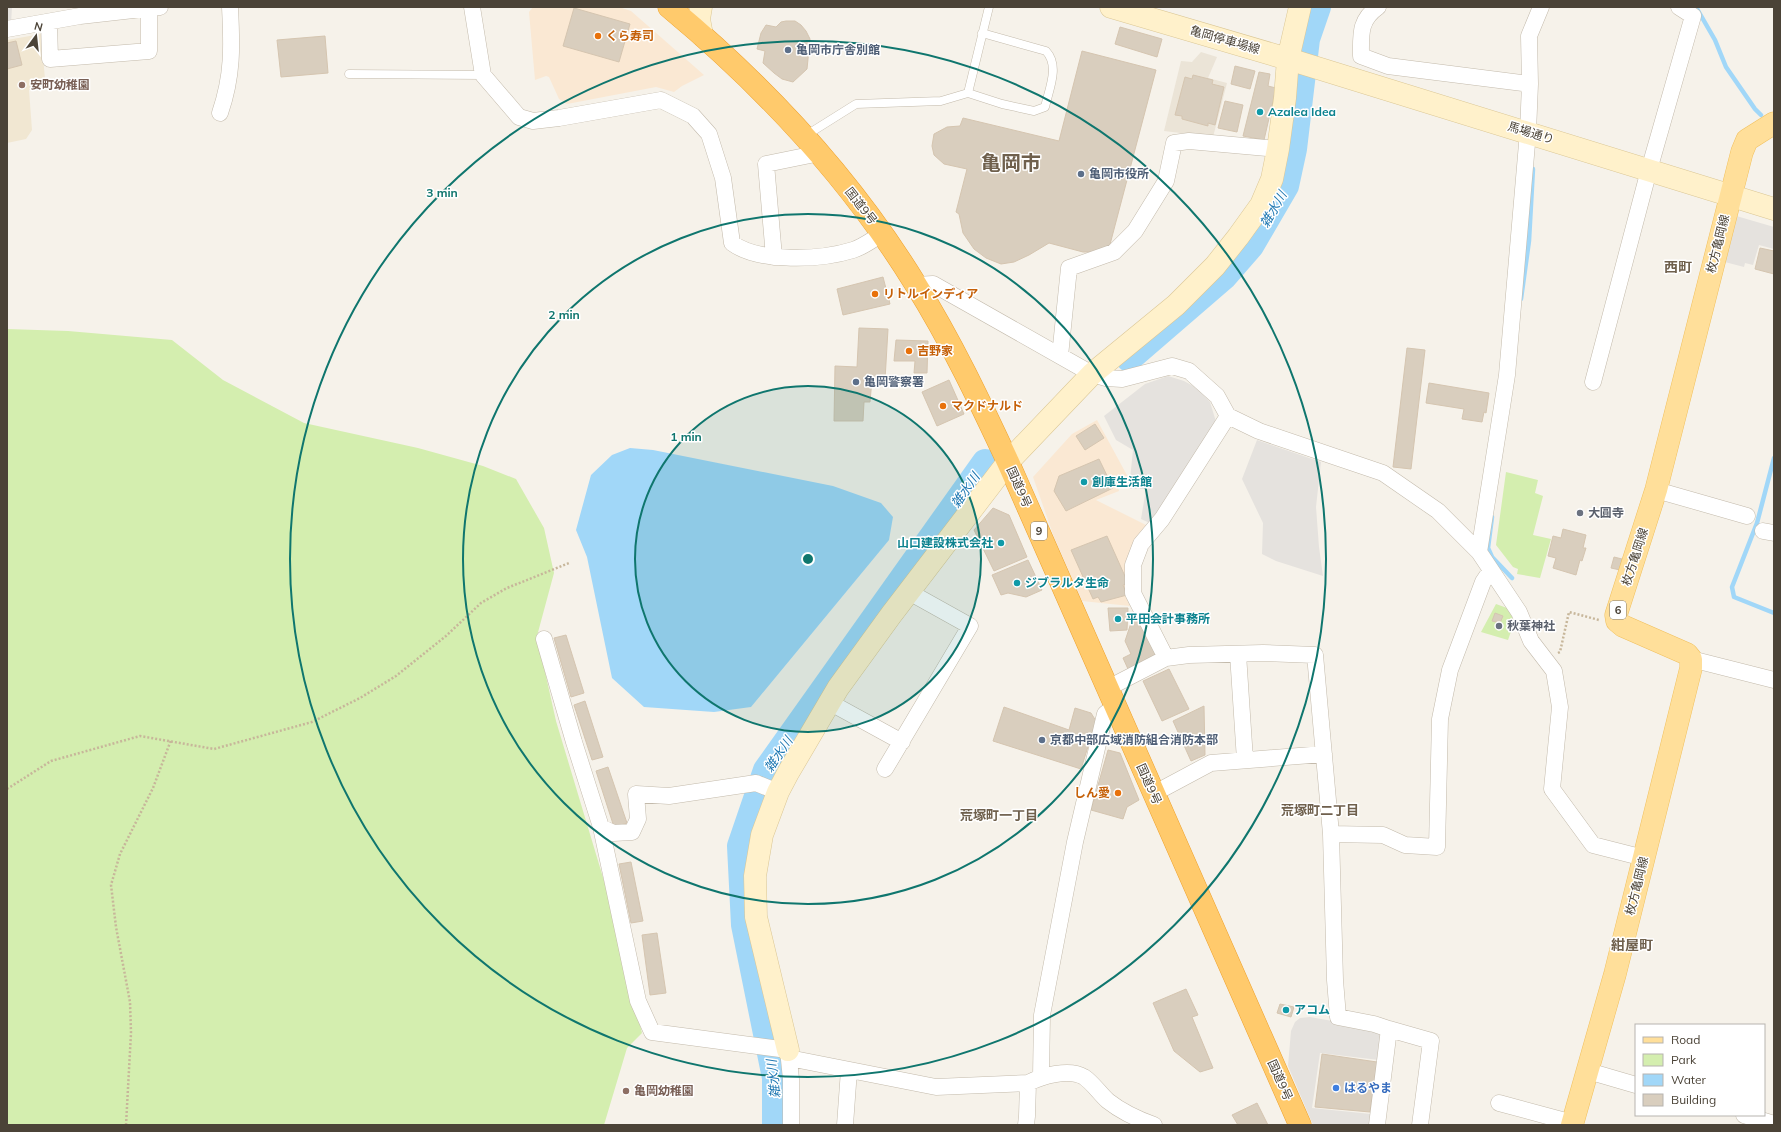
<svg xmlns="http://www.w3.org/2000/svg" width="1781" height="1132" font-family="Mulish,'Noto Sans JP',sans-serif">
	<rect width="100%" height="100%" fill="#f6f2ea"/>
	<path fill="#ebe4d7" d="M1201,52L1217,57L1208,78L1227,83L1213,137L1164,131L1181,61L1192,62Z"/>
	<path fill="#fae8d3" d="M533,7H619L631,11L704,75L682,86L674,92L656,87L567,104L559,99L549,77L546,76L535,80L529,12Z
		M1097,420L1129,479L1117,482L1119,491L1096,500L1148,526L1129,571L1130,606L1082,601L1054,537L1033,477L1072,434Z"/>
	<path fill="#f1e7d2" d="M41,34L45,79L29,90L32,130L26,139L7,143V40Z"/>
	<path fill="#d4eeaf" d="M7,329L68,331L172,340L223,380L304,423L418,448L483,466L516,479L544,528L554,573L537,636L556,721L608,894L642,1033L627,1048L604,1125H7Z
		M1506,472L1538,480L1535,493L1543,496L1533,535L1551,539L1540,578L1517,574L1518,569L1513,567L1496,545Z
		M1496,604L1507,608L1515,620L1508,640L1481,632Z"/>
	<path fill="#e5e2de" d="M7,7H12L11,24L7,25Z
		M1733,215L1774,227V249L1759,245L1753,265L1745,263L1744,267L1721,261Z
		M1168,376L1184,381L1197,388L1210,402L1217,425L1152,524L1141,519L1146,489H1129L1133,450L1116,440L1104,416L1145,384Z
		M1257,440L1321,462L1316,507L1319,547L1323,576L1276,561L1262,554L1263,523L1242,479Z
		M1310,1017L1377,1029L1382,1038L1379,1060L1320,1053L1312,1108L1371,1114L1370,1125H1313L1288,1066L1291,1031L1295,1022L1300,1018Z"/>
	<path fill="#a1d7f8" d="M630,448L653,450L833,486L881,503L893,517L889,540L751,707L714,712L644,707L612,678L587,557L576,530L591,475L612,455Z"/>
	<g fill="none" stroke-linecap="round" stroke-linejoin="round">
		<path stroke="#a1d7f8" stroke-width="4.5" d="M1696,7L1715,40L1726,67L1755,109L1761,115
			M1521,299L1529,241L1533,169
			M1774,458L1757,523L1732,587L1734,597L1774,613
			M1492,517L1488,548L1492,557L1512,578"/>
		<path stroke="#a1d7f8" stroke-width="26" d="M1129,359L1224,277L1251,246L1286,186L1294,149L1307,39L1318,7
			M775,1125V1078L744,925L740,846L766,770L985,462"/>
	</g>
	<path fill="#d9cebe" stroke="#d5c5b0" d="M574,8L630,24L619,62L563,46Z
		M786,21H795L801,25L806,31L810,39L807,69L793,82L782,79L774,73L763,63L765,51L757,49L761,33L766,25L776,27L781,22Z
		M1120,27L1162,39L1157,57L1115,44Z
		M325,36L328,73L281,77L277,40Z
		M16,41L22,65L7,69V43Z
		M1082,51L1156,70L1108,252H1083L1049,243L1029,255L1014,262L1001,264L986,258L974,249L963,233L959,214L956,212L967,169L944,164L934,155L932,146L934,134L947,127L960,126L963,118L1059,141Z
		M1235,66L1255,71L1250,89L1231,84Z
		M1259,72L1270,74L1268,86L1276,88L1264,140L1243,136Z
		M1193,75L1213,80L1212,84L1224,87L1215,125L1208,123V126L1182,119V116L1175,115L1185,77L1192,79Z
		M1225,101L1243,105L1237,132L1218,128Z
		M1760,248L1774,251V274L1755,269Z
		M883,277L890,304L843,315L837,289Z
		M859,328L888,329L885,380L872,379L870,402H864L863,421H834L835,366L857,367Z
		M896,340L928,341L927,373H914L915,361H894Z
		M1407,348L1425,350L1411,469L1393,467Z
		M949,380L964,414L937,426L922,392Z
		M1429,383L1489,393L1486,413L1484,412L1482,422L1462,419L1464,409L1426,403Z
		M1095,424L1104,438L1085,450L1076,436Z
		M1099,459L1113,488L1066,511L1054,491L1059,476Z
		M993,508L1009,515L1027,557L994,571L974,530Z
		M1563,529L1586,535L1583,548H1586L1582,561L1580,560L1576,575L1553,568L1556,558L1548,556L1553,536L1561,538Z
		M1107,536L1128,583L1123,585L1127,595L1101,602L1098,597L1093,599L1071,550Z
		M1614,557L1622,559L1620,570L1611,568Z
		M1028,560L1042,590L1026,597L1008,593L1001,595L992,575Z
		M1108,608H1128L1127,630L1110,631Z
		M1495,613L1503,616L1500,623L1492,621Z
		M1141,618L1157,657L1128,669L1123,658L1131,654L1125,641L1131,623Z
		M566,635L584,693L571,697L554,638Z
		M1169,669L1189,709L1162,721L1143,681Z
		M585,701L603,757L592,760L574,705Z
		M1204,706L1205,755L1191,761L1173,721Z
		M1004,707L1069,730L1075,708L1091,713L1096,721L1081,769L993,741Z
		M1108,750L1120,753L1139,800L1127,807L1123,819L1091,810Z
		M608,767L627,823L614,827L596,771Z
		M631,862L643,921L631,923L619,864Z
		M657,933L666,993L650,995L642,935Z
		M1186,989L1198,1015L1192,1017L1213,1068L1200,1072L1174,1051L1153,1003Z
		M1280,1004L1294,1007L1291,1017L1277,1013Z
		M1322,1054L1377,1062L1370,1112L1315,1107Z
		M1257,1103L1268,1125H1238L1232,1115Z"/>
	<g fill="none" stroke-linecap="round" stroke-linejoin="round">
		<g stroke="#c3baab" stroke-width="9">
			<path id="lane" d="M349,74L483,75
				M968,93L989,7
				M805,136L856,104L941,101L968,93L1002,104L1034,111L1045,107C1049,89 1060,66 1046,51L982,33"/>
		</g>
		<g stroke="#c3baab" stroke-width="17">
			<path id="street" d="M472,7L483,75L519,117L533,121L559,118L661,100L693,116L709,134L723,178L732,243C759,263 821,260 853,250C863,247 873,239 882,234
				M1378,7C1359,20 1361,35 1361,56L1388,66L1530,84
				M49,22L50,59L149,51V8
				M7,29L80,16L160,7
				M220,113C233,75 232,46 230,7
				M774,257L766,164L820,153
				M916,285L933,284L1092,374L1106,378L1122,379L1172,366L1189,371L1217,396L1228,416L1259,431L1383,473L1438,511L1479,552L1519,612L1531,641L1554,671L1560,707L1552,789L1593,845L1644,858
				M1060,356L1069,268L1114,252L1135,231L1166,181L1174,143L1189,141L1278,149
				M1593,382L1649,170L1693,16L1679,7
				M1656,490L1747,516
				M1763,531L1774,533
				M1479,552L1507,375L1528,132L1530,84L1529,36L1541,7
				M544,639L574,742L601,827L638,1001L652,1032L788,1050L791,1079V1125
				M1238,654L1245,760
				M1166,658L1133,593V565L1141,544L1162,519L1228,416
				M1691,659L1774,680
				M1108,688L1166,658L1189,655L1263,653L1315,655L1331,834L1335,980L1338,1017L1374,1024L1389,1029L1377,1125
				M829,702L902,742
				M885,769L970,626L909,592
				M1153,794L1211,763L1324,754
				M601,827L613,833L632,832L638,819L636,794L669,796L756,783L778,792
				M1331,834L1383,835L1405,845L1437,847L1440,719L1450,670L1483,582L1491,570
				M1389,1029L1431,1041L1420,1125
				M789,1058L936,1087L1028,1083C1042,1076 1069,1068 1084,1077C1093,1083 1100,1094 1108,1101C1122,1112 1137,1119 1154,1125
				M1588,1071L1636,1085
				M1041,1077L1042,1015L1075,842L1105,714L1115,706
				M1499,1103L1573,1123
				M1744,1115L1774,1124
				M845,1125L849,1070
				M1026,1125L1027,1116L1028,1083"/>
		</g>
		<g stroke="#dbc795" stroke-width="23">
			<path id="secondary" d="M701,7L699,19L702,35
				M1111,7L1298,62L1774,209
				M788,1050L756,917L755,876L762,835L778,792L788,773L838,688L891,615L1008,462L1092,374L1176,305L1215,266L1238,237L1261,205L1272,179L1278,149L1285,98L1288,59L1300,7"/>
		</g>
		<g stroke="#f1c05d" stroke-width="23">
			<path id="primary" d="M1572,1125L1615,974L1691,668V659L1687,654L1623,626L1617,621L1616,615L1656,490L1742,152L1747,140L1774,123"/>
		</g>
		<g stroke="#eea12c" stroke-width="23">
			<path id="highway" d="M669,7C764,86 851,179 916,285C951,341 980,402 1008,462L1300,1125"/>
		</g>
		<path stroke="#c7b69a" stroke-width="2.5" stroke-dasharray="2 2" stroke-linecap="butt" d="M1558,653L1560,652L1569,612L1599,620
			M7,789L51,761L140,736L214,749L312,722L360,698L396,676L446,636L481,603L507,588L569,563
			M126,1125L131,1033L130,1002L116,927L111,885L120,854L153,788L171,740"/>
		<use href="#lane" stroke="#fff" stroke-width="8"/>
		<use href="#street" stroke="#fff" stroke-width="16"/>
		<use href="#secondary" stroke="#fff1cb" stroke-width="22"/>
		<use href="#primary" stroke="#ffdf9a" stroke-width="22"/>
		<use href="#highway" stroke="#ffca6c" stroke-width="22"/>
	</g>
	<circle cx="808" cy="559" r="173" fill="#0f766e" fill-opacity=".12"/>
	<g fill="none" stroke="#0f766e" stroke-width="2">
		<circle cx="808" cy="559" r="173"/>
		<circle cx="808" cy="559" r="345"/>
		<circle cx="808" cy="559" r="518"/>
	</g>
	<g fill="#e8710a" stroke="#fff" stroke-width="1.5">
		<circle cx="598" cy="36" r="4"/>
		<circle cx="875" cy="294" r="4"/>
		<circle cx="909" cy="351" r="4"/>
		<circle cx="943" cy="406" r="4"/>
		<circle cx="1118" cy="793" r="4"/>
	</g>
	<g fill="#5c6f8a" stroke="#fff" stroke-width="1.5">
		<circle cx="788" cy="50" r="4"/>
		<circle cx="1081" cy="174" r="4"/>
		<circle cx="856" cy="382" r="4"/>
		<circle cx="1042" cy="740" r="4"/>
	</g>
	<g fill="#8d6e63" stroke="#fff" stroke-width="1.5">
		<circle cx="22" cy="85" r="4"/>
		<circle cx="626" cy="1091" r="4"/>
	</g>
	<g fill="#0f9aa8" stroke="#fff" stroke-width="1.5">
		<circle cx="1260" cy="112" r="4"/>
		<circle cx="1084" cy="482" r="4"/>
		<circle cx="1001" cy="543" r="4"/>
		<circle cx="1017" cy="583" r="4"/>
		<circle cx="1118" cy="619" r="4"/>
		<circle cx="1286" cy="1010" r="4"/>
	</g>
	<g fill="#6b7280" stroke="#fff" stroke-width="1.5">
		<circle cx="1580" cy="513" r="4"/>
		<circle cx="1499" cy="626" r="4"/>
	</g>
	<circle fill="#3f7fe0" stroke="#fff" stroke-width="1.5" cx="1336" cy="1088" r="4"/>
	<g text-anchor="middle" stroke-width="3" stroke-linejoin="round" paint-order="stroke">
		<g fill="#fff" stroke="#817b73" stroke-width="1">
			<rect x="1031" y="522" width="16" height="18" rx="3"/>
			<rect x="1610" y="601" width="16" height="18" rx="3"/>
		</g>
		<g font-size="11" font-weight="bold" fill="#4b4337">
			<text x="1039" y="535">9</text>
			<text x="1618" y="614">6</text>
		</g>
		<g font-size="12" font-weight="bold" fill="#c56008" stroke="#fff" text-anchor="start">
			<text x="606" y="40">くら寿司</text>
			<text x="883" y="298">リトルインディア</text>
			<text x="917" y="355">吉野家</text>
			<text x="951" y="410">マクドナルド</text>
			<text x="1110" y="797" text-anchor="end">しん愛</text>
		</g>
		<g font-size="12" fill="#4b4337" stroke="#fff">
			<text transform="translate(1225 40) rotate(16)" y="4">亀岡停車場線</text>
			<text transform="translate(1531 133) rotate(17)" y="4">馬場通り</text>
			<text transform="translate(861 206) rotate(52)" y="4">国道9号</text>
			<text transform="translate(1718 244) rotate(-76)" y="4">枚方亀岡線</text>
			<text transform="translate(1019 487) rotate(66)" y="4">国道9号</text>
			<text transform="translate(1635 557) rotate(-72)" y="4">枚方亀岡線</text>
			<text transform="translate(1149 784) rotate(66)" y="4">国道9号</text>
			<text transform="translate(1637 886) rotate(-76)" y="4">枚方亀岡線</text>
			<text transform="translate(1280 1080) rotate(66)" y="4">国道9号</text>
		</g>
		<g font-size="12" font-weight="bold" fill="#4e5e75" stroke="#fff" text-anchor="start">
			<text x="796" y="54">亀岡市庁舎別館</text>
			<text x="1089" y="178">亀岡市役所</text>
			<text x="864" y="386">亀岡警察署</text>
			<text x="1050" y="744">京都中部広域消防組合消防本部</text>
		</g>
		<g font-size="12" font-weight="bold" fill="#785e54" stroke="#fff" text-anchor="start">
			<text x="30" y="89">安町幼稚園</text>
			<text x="634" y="1095">亀岡幼稚園</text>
		</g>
		<g font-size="12" font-weight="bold" fill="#0d838f" stroke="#fff" text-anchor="start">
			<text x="1268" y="116">Azalea Idea</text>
			<text x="1092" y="486">創庫生活館</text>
			<text x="993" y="547" text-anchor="end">山口建設株式会社</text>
			<text x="1025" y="587">ジブラルタ生命</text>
			<text x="1126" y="623">平田会計事務所</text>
			<text x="1294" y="1014">アコム</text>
		</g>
		<g font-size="12" font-weight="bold" fill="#5b616d" stroke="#fff" text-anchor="start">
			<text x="1588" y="517">大圓寺</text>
			<text x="1507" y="630">秋葉神社</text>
		</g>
		<g font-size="12" font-weight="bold" fill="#366cbe" stroke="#fff" text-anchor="start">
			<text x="1344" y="1092">はるやま</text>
		</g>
		<g font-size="13" font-style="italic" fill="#2079b3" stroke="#fff">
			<text transform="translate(1273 209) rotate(-60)" y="5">雑水川</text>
			<text transform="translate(965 490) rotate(-55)" y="5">雑水川</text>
			<text transform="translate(778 754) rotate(-56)" y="5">雑水川</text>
			<text transform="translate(773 1079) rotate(-96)" y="5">雑水川</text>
		</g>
		<g font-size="13" font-weight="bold" fill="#6f604d" stroke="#fff">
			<text x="1320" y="815">荒塚町二丁目</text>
			<text x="999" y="820">荒塚町一丁目</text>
		</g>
		<g font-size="14" font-weight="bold" fill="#6f604d" stroke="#fff">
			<text x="1678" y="272">西町</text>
			<text x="1632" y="950">紺屋町</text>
		</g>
		<g font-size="20" font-weight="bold" fill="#6f604d" stroke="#fff">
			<text x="1011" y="170">亀岡市</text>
		</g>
	</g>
	<circle cx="808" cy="559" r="6" fill="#0f766e" stroke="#fff" stroke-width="2"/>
	<g font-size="12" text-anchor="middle" font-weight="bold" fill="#0f766e" stroke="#fff" stroke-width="3" stroke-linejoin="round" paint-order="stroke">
		<text x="442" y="197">3 min</text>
		<text x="564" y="319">2 min</text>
		<text x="686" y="441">1 min</text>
	</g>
	<rect width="1781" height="1132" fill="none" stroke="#4b4337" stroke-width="16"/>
	<rect x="1635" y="1024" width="130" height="92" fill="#ffffff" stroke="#b7b4af"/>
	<rect x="1643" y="1037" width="20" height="6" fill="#ffdf9a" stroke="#b7b4af"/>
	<text x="1671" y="1044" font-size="12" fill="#4b4337">Road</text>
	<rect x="1643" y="1054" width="20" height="12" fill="#d4eeaf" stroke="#b7b4af"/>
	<text x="1671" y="1064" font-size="12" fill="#4b4337">Park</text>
	<rect x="1643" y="1074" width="20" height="12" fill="#a1d7f8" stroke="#b7b4af"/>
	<text x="1671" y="1084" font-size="12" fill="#4b4337">Water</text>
	<rect x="1643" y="1094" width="20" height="12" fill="#d9cebe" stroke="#b7b4af"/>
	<text x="1671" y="1104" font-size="12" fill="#4b4337">Building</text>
	<g transform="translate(36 36) rotate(15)" stroke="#ffffff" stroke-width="3" paint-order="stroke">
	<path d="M0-3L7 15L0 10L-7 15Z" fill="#4b4337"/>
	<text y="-6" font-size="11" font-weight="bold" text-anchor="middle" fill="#4b4337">N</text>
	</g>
</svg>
